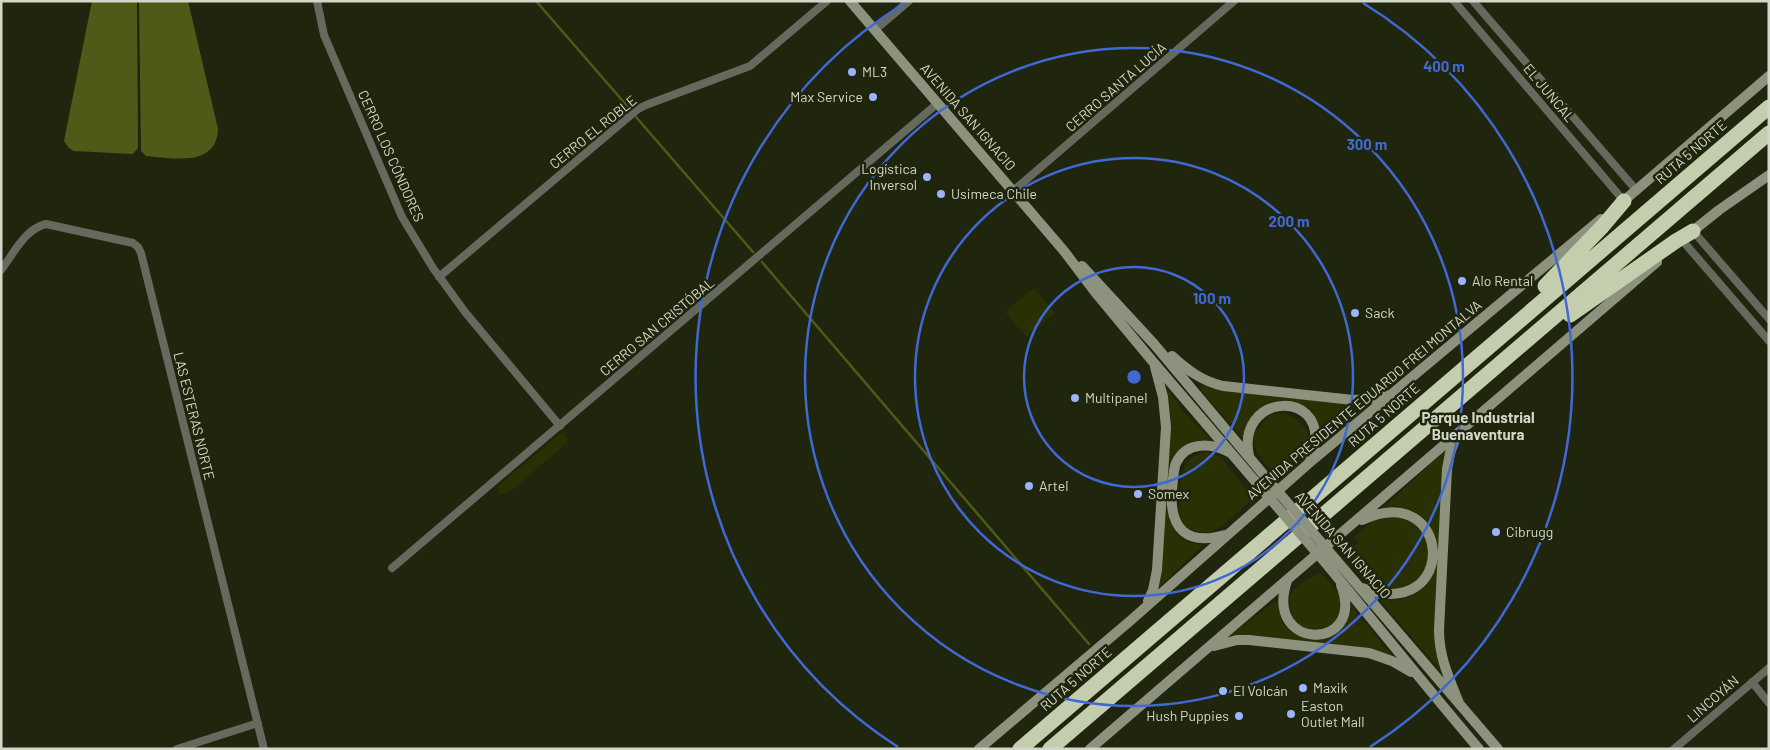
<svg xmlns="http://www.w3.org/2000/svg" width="1770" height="750" font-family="Barlow,sans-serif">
	<rect width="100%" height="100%" fill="#20250d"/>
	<path fill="#293104" d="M1034,288L1055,313L1026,337L1005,312Z
		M1202,384L1229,392L1370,403L1372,405L1350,424L1319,445L1300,405C1295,403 1290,401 1285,400C1262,399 1245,419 1244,440L1201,390Z
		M1167,388L1182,410L1210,439C1197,440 1183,443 1175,454C1169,462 1169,474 1168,484C1167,512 1166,543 1203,545L1157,589L1164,536L1170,409Z
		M1277,413C1295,413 1319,434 1304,453C1297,461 1286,469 1278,477C1264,461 1252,454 1254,432C1265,426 1260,418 1277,413Z
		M562,432L567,438V443L513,489L503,494L499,493L498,486Z
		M1448,448L1441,671L1379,599C1393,601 1408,600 1419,591C1443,573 1444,531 1418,514C1408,508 1396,507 1384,507Z
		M1208,452L1220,457L1254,498C1241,508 1227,524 1212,531C1201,536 1184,530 1181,517C1177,506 1180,470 1188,461C1193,455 1200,453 1208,452Z
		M1403,515L1421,527L1430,549L1424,574L1414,585L1391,591L1370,586L1343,552L1349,546L1352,548L1359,542L1354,537L1374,520Z
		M1321,573C1328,581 1341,593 1342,604C1343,621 1322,636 1307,629C1299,626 1294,621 1292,613C1283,590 1302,581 1321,573Z
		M1279,599C1273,645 1338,656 1352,607L1391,654L1390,655L1250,636H1229Z"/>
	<path fill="#4e5b18" d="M92,1H137L138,148L133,154L74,151L69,148L64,141Z
		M139,1H188L218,129C217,168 171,158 146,156L141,151Z"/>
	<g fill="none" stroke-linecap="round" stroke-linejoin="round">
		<path stroke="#4e5b18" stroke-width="2.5" d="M536,1L628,107
			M636,117L753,252
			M762,262L1089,644"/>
		<path stroke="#66695d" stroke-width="8" d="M317,1L324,35L402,217L433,268L465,312L560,426
			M1454,1L1624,201
			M1473,1L1637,191
			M875,30L909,1
			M1013,191L1234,1
			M1693,231L1769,319
			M1682,240L1769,341
			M1,270C14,253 25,229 46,224L133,243L138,247L141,253L264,749
			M439,277L638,109L646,105L750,66L827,1
			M392,568L938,103
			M1752,682L1769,703
			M177,749L258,723
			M1674,749L1769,668"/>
		<path stroke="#8c927e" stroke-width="10" d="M850,1L1064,251L1095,292L1154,363L1261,488
			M1620,204L1769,76
			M1689,234L1719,210L1769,175
			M1082,266L1154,344L1269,481
			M1172,356C1187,370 1202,381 1223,386L1353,400L1370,399L1386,395
			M1456,437L1450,453L1447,469L1439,630C1439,657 1449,678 1459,703
			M1249,456C1236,395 1322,388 1315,444C1314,451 1311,457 1309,463
			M1362,520C1453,478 1460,624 1362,588
			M1225,535C1187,546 1169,529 1172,490C1173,481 1173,471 1176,463C1186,441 1211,443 1229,452
			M1337,561L1498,749
			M1329,567C1379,628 1428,689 1479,749
			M1287,581C1263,652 1367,652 1341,585
			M1148,601L1153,590L1157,570L1166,427L1163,397L1155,367
			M1214,646L1237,640H1249L1369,653L1392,661L1411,672
			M979,749L1130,621L1308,464L1601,219
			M1090,749L1657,262"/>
		<path stroke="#c5cdaf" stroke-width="15" d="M1545,286L1602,227L1624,201
			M1570,315L1676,241L1693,231
			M1020,749L1769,107
			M1050,749L1769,133"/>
		<path stroke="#8c927e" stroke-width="10" d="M1269,481L1337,561
			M1261,488L1329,567"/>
	</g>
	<g fill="none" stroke="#4169d5" stroke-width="2.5">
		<circle cx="1134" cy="377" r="110"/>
		<circle cx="1134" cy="377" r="219"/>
		<circle cx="1134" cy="377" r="329"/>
		<path d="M898 747A439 439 0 0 1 905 3M1363 3A439 439 0 0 1 1370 747"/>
	</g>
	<g fill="#9cb4fd" stroke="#20250d" stroke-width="2">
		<circle cx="852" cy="72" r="5"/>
		<circle cx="873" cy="97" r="5"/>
		<circle cx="927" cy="177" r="5"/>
		<circle cx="941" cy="194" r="5"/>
		<circle cx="1462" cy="281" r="5"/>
		<circle cx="1355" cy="313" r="5"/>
		<circle cx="1075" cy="398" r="5"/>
		<circle cx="1029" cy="486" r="5"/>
		<circle cx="1138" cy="494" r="5"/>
		<circle cx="1496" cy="532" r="5"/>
		<circle cx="1303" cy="688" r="5"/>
		<circle cx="1223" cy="691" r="5"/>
		<circle cx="1291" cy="714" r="5"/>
		<circle cx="1239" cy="716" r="5"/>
	</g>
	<g text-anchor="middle" stroke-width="5" stroke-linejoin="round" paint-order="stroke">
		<g font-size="14" fill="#d3d7c8" stroke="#20250d" text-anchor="start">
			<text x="862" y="77">ML3</text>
			<text x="863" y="102" text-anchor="end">Max Service</text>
			<text x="917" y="174" text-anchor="end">Logística<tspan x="917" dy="16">Inversol</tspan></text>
			<text x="951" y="199">Usimeca Chile</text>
			<text x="1472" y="286">Alo Rental</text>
			<text x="1365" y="318">Sack</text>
			<text x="1085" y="403">Multipanel</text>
			<text x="1039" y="491">Artel</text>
			<text x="1148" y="499">Somex</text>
			<text x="1506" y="537">Cibrugg</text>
			<text x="1313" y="693">Maxik</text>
			<text x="1233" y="696">El Volcán</text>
			<text x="1301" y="711">Easton<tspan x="1301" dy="16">Outlet Mall</tspan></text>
			<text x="1229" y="721" text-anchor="end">Hush Puppies</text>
		</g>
		<g font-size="14" fill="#d3d7c8" stroke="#20250d">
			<text transform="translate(1116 87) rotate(-41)" y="5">CERRO SANTA LUCÍA</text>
			<text transform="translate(1549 93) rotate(50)" y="5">EL JUNCAL</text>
			<text transform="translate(968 117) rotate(49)" y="5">AVENIDA SAN IGNACIO</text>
			<text transform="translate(593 132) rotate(-39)" y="5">CERRO EL ROBLE</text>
			<text transform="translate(1691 152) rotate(-41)" y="5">RUTA 5 NORTE</text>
			<text transform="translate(391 156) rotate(66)" y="5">CERRO LOS CÓNDORES</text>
			<text transform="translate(657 327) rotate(-40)" y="5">CERRO SAN CRISTÓBAL</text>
			<text transform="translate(1364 400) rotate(-40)" y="5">AVENIDA PRESIDENTE EDUARDO FREI MONTALVA</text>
			<text transform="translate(1384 415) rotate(-41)" y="5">RUTA 5 NORTE</text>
			<text transform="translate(194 416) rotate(76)" y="5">LAS ESTERAS NORTE</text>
			<text transform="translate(1343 545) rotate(49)" y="5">AVENIDA SAN IGNACIO</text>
			<text transform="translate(1076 679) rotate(-41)" y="5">RUTA 5 NORTE</text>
			<text transform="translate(1713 699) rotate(-41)" y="5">LINCOYÁN</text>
		</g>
		<g font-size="15" font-weight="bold" fill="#d3d7c8" stroke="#20250d">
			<text x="1478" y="423">Parque Industrial<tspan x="1478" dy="17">Buenaventura</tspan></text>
		</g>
	</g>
	<circle cx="1134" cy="377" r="8" fill="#4169d5" stroke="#20250d" stroke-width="2.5"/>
	<g font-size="15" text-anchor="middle" font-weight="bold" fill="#4169d5" stroke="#20250d" stroke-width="5" stroke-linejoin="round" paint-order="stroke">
		<text x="1444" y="72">400 m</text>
		<text x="1367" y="150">300 m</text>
		<text x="1289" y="227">200 m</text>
		<text x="1212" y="304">100 m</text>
	</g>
	<rect width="1770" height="750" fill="none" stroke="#d3d7c8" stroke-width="5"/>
</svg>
